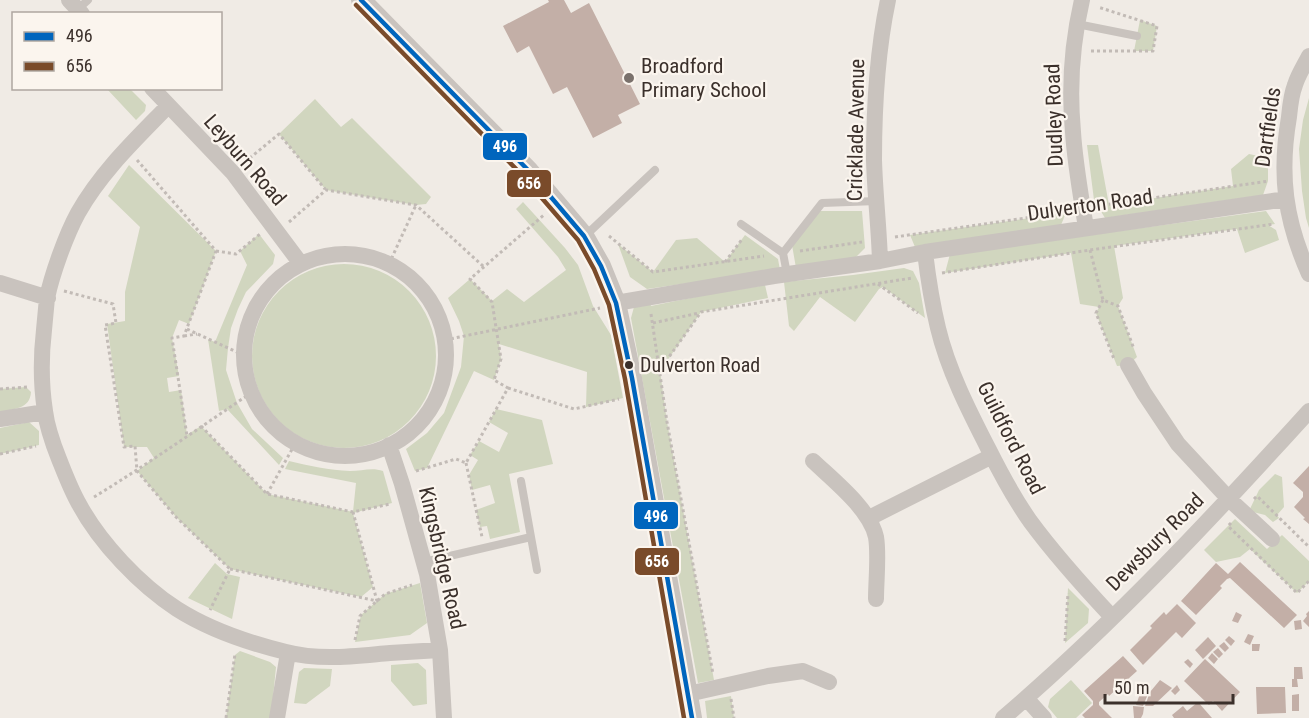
<svg xmlns="http://www.w3.org/2000/svg" width="1309" height="718" font-family="'Roboto Condensed',sans-serif">
	<rect width="100%" height="100%" fill="#f0ebe5"/>
	<path fill="#d1d6bf" d="M1140,20L1157,26L1153,51H1134Z
		M107,89H130L146,105L145,111L136,120Z
		M1309,98V228L1306,218L1302,191L1299,149L1303,120Z
		M315,99L341,127L352,118L431,197L426,204L416,205L326,190L279,134Z
		M1087,145H1098L1109,205L1233,186L1231,169L1249,154L1268,158V181L1263,195L1105,218L1094,200Z
		M129,165L216,251L189,324L179,320L172,338L179,376L167,378L169,392L181,390L187,435L201,426L267,494L353,512L356,483L285,469L289,461C309,466 329,470 350,471C362,471 372,467 383,471L392,503L353,513L373,587L361,597L230,569L176,517L137,471L154,458L147,447H124L107,324L125,321V292L140,227L108,196Z
		M523,202L565,248L578,265L593,306L611,335L623,398L586,407L587,372L499,344L501,359L494,380L474,371L427,468L415,471L406,449L427,433L444,413L461,367L464,336L459,321L448,298L470,279L492,301L507,289L524,302L566,270L558,257L516,209Z
		M819,211H862L865,248L853,260L796,268L792,245Z
		M1266,211L1275,224L1268,225L1276,230L1279,240L1245,253L1237,229L1114,246L1123,298L1118,306L1137,357L1128,365L1117,366L1096,313L1099,307L1080,304L1071,253L945,273L950,254Z
		M1066,213L1061,225L915,247L910,235Z
		M259,234L275,255L273,264L246,292L238,309L231,328L228,348L226,370L237,403L252,429L283,458L279,465L227,409L219,411L208,339L215,342L247,265L240,251Z
		M745,235L778,259L780,270L647,289L630,277L618,244L653,272L676,240L697,238L725,262Z
		M252 356a92 92 0 1 1 184 0a92 92 0 1 1-184 0Z
		M904,268L913,271L919,283L925,318L883,287L879,289L855,322L820,297L794,331L789,326L784,282L853,275Z
		M765,285L768,298L701,312L660,371L667,422L714,680L698,683L631,318L634,307L649,298L651,306L705,295Z
		M26,387L31,392C30,409 14,409 0,412V389Z
		M496,409L542,420L553,464L509,474L520,532L490,539L487,526L480,527L476,510L495,503L490,485L472,490L469,475L478,460L470,455L479,441L499,452L508,433L489,422Z
		M29,422L39,431V445L0,454V428Z
		M1275,474L1282,477L1284,507L1277,515L1279,518L1273,522L1265,515L1249,511L1259,490Z
		M1235,519L1267,549L1282,535L1309,561V581L1297,593L1250,549L1240,557L1216,562L1204,550Z
		M215,563L227,574L240,577L232,619L188,598Z
		M420,583L427,623L410,635L355,642L361,615L385,594Z
		M1068,588L1089,609L1088,623L1065,643Z
		M240,651L270,662L276,667L271,718H226L235,655Z
		M418,663L426,670L427,704L413,706L391,681V665Z
		M304,668L332,669L330,686L306,704L294,703L299,672Z
		M1071,680L1092,703L1076,718H1057L1048,707L1050,699Z
		M731,696L734,718H707L705,701Z"/>
	<path fill="#c3afa7" d="M548,0H564L571,13L589,3L640,104L618,115L622,123L593,138L567,87L553,94L529,46L517,53L503,26L549,2Z
		M1309,466V524L1303,519L1305,518L1294,507L1303,497V492L1293,483Z
		M1240,562L1297,615L1284,628L1230,578L1227,579L1220,586L1222,588L1196,615L1181,601L1216,563L1228,574Z
		M1177,604L1196,623L1182,638L1176,632L1143,665L1130,650L1152,628L1150,626L1164,612L1166,615Z
		M1309,611V627L1303,621L1307,616L1306,614Z
		M1236,612L1242,615L1238,623L1232,621Z
		M1301,620L1302,629L1295,630L1294,621Z
		M1248,634L1254,636L1250,645L1244,642Z
		M1229,636L1235,641L1231,646L1225,640Z
		M1208,637L1216,646L1203,659L1195,650Z
		M1224,642L1229,648L1225,652L1219,646Z
		M1252,644H1260L1259,651H1252Z
		M1218,648L1223,654L1219,658L1213,652Z
		M1212,653L1218,659L1214,664L1208,658Z
		M1123,656L1137,671L1109,696L1108,694L1099,702V705L1112,718H1085L1082,715L1093,705V701L1084,691Z
		M1188,659L1193,664L1190,668L1184,662Z
		M1205,659L1240,692L1222,711L1213,701L1209,705L1184,681Z
		M1294,667H1302L1303,679H1297L1298,687H1292V679H1294Z
		M1160,680L1172,688L1153,706H1145L1150,692Z
		M1177,685L1180,690L1175,695L1171,691Z
		M1256,687H1285L1286,713L1257,714Z
		M1141,691L1148,694L1143,706L1136,705Z
		M1299,694V711H1292V695Z
		M1198,702L1212,718H1174L1172,715L1183,706L1187,711Z
		M1133,706L1144,707L1143,714L1141,718H1134Z"/>
	<g fill="none" stroke-linecap="round" stroke-linejoin="round">
		<path stroke="#c2bbb6" stroke-width="3" stroke-dasharray="3 3" stroke-linecap="butt" d="M1091,51H1153L1157,26L1098,7
			M137,160L216,251L184,336L172,338L187,436
			M245,162L279,134L325,189
			M1097,206L1269,181
			M289,222L326,190L416,205L484,267
			M609,236L653,272L764,256
			M895,237L1067,212
			M1090,250L1103,300L1118,306L1134,349
			M216,251L236,254L260,234
			M800,251L862,242
			M725,262L743,238
			M389,264L416,205
			M942,273L1090,250L1274,224
			M878,284L918,313
			M64,291L113,304L116,323L105,325L124,447L135,446L137,471L176,517L230,569L210,610
			M1103,300L1096,313L1114,359
			M651,314L667,422L713,674
			M653,323L699,313
			M187,329L243,355
			M184,336L197,334
			M445,340L600,308
			M659,371L701,312L912,278
			M508,388L574,409L619,399
			M0,389L28,387
			M201,426L267,494L353,512L390,504
			M0,454L36,446
			M466,463L482,537
			M416,471L456,459L466,463L508,388L494,380L501,359L492,302L470,279L545,214
			M267,494L295,444
			M94,497C148,464 199,428 251,393
			M1254,499L1257,496L1309,547
			M1231,523L1228,526L1297,593L1309,581
			M230,569L377,601L353,512
			M355,640L360,616L385,594L412,585
			M1065,641L1068,593
			M731,699L734,718
			M226,718L235,654"/>
		<path stroke="#c9c3be" stroke-width="8" d="M78,9L88,0
			M1077,24L1137,36
			M741,224L783,253L787,274
			M585,236L655,170
			M783,253L822,203L877,201
			M531,537L537,570
			M424,562L531,537L521,481"/>
		<path stroke="#c9c3be" stroke-width="16" d="M69,0L82,14
			M1082,0C1072,43 1069,89 1073,132C1075,164 1081,196 1086,228
			M1309,56C1304,66 1298,75 1295,85C1291,95 1290,107 1289,117C1279,175 1285,220 1309,274
			M152,88L233,173L301,264
			M168,106C135,140 101,172 78,213C66,235 52,274 47,298C46,309 45,319 44,330C41,356 41,385 45,411C47,427 53,444 59,459C65,474 71,490 79,504C100,543 140,585 177,609C210,630 249,643 286,652C321,661 355,656 390,653C406,652 423,651 440,650
			M925,252C928,278 932,303 938,328C948,370 969,411 989,450C1001,474 1014,498 1030,521C1055,555 1083,586 1112,617
			M244 355a101 101 0 1 1 202 0a101 101 0 1 1-202 0Z
			M880,261C879,228 875,194 874,160C874,107 877,52 888,0
			M0,283L48,298
			M616,303L774,276L880,261L925,252L1286,199
			M1128,365L1144,393L1178,444L1229,499L1272,539
			M0,419L45,412
			M389,445L402,484L427,574L440,650L444,718
			M813,461C833,480 870,509 876,537C879,554 876,581 876,599
			M869,518L992,456
			M688,694L768,676L803,671L829,682
			M1026,698L1044,718
			M277,718L288,653
			M1003,718C1113,624 1212,518 1309,411"/>
		<path stroke="#c9c3be" stroke-width="20" d="M361,0L528,170L584,236L601,266L616,303L632,378L692,718"/>
		<g stroke="#fbf5ee" stroke-width="9">
			<path id="bus-1" d="M361,0L528,170L584,236L601,266L616,303L632,378L692,718"/>
		</g>
		<g stroke="#fbf5ee" stroke-width="9">
			<path id="bus-2" d="M356,5L522,175L578,240L594,269L609,305L625,379L684,718"/>
		</g>
		<use href="#bus-1" stroke="#0065bd" stroke-width="4.5"/>
		<use href="#bus-2" stroke="#7a4b2a" stroke-width="4.5"/>
	</g>
	<circle fill="#7a716c" stroke="#fbf5ee" stroke-width="2" cx="629" cy="78" r="6"/>
	<circle fill="#3b302b" stroke="#fbf5ee" stroke-width="2" cx="629" cy="365" r="5"/>
	<g text-anchor="middle" stroke-width="4.5" stroke-linejoin="round" paint-order="stroke">
		<g font-size="20" fill="#3b302b" stroke="#fbf5ee" text-anchor="start">
			<text x="640" y="372">Dulverton Road</text>
		</g>
		<g font-size="21" fill="#3b302b" stroke="#fbf5ee" text-anchor="start">
			<text x="641" y="73">Broadford<tspan x="641" dy="24">Primary School</tspan></text>
		</g>
		<g font-size="21" fill="#3b302b" stroke="#fbf5ee">
			<text transform="translate(1054 115) rotate(-92)" y="7">Dudley Road</text>
			<text transform="translate(1268 127) rotate(-82)" y="7">Dartfields</text>
			<text transform="translate(856 130) rotate(-89)" y="7">Cricklade Avenue</text>
			<text transform="translate(245 160) rotate(49)" y="7">Leyburn Road</text>
			<text transform="translate(1090 205) rotate(-8)" y="7">Dulverton Road</text>
			<text transform="translate(1011 438) rotate(63)" y="7">Guildford Road</text>
			<text transform="translate(1155 542) rotate(-45)" y="7">Dewsbury Road</text>
			<text transform="translate(442 558) rotate(77)" y="7">Kingsbridge Road</text>
		</g>
	</g>
	<g stroke="#fbf5ee" stroke-width="2">
		<rect x="482" y="132" width="46" height="29" rx="6" fill="#0065bd"/>
		<rect x="506" y="169" width="46" height="29" rx="6" fill="#7a4b2a"/>
		<rect x="633" y="501" width="46" height="29" rx="6" fill="#0065bd"/>
		<rect x="634" y="547" width="46" height="29" rx="6" fill="#7a4b2a"/>
	</g>
	<g font-size="16" text-anchor="middle" font-weight="bold" fill="#fff">
		<text x="505" y="152">496</text>
		<text x="529" y="189">656</text>
		<text x="656" y="522">496</text>
		<text x="657" y="567">656</text>
	</g>
	<rect x="12" y="12" width="210" height="78" fill="#fbf5ee" stroke="#aea6a0" stroke-width="1.5"/>
	<rect x="24" y="32" width="30" height="9" fill="#0065bd" stroke="#aea6a0" stroke-width="1.5"/>
	<text x="66" y="42" font-size="18" fill="#3b302b">496</text>
	<rect x="24" y="62" width="30" height="9" fill="#7a4b2a" stroke="#aea6a0" stroke-width="1.5"/>
	<text x="66" y="72" font-size="18" fill="#3b302b">656</text>
	<path d="M1105 694v9h128v-9" fill="none" stroke="#3b302b" stroke-width="3"/>
	<text x="1114" y="694" font-size="18" fill="#3b302b" stroke="#fbf5ee" stroke-width="4.5" paint-order="stroke">50 m</text>
</svg>
